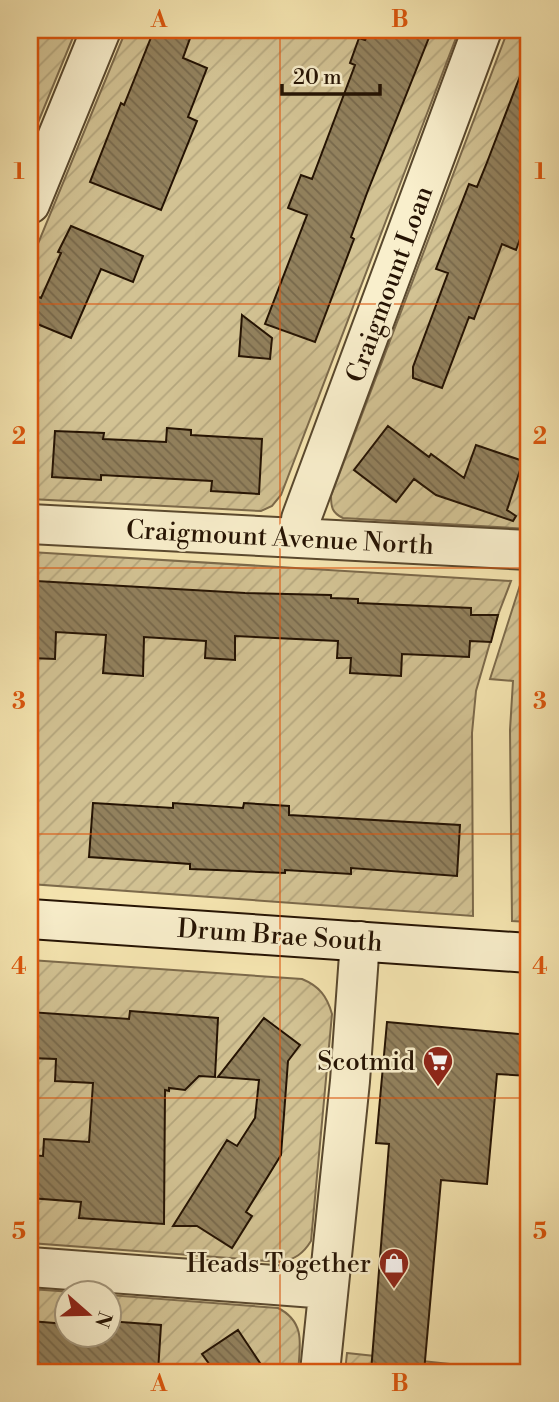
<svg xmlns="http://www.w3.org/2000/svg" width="559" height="1402" font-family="'Libre Bodoni',serif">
	<defs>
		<pattern id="garden-furrows" width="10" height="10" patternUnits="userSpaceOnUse" patternTransform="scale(1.75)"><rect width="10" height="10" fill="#d2c293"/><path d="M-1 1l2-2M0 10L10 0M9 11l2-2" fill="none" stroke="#b4a67d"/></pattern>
		<pattern id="building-back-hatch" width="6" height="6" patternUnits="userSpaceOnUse" patternTransform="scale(1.75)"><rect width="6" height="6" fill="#92815d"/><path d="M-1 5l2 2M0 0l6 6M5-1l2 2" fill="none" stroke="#77684b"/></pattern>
	</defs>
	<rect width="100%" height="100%" fill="#f6e6b1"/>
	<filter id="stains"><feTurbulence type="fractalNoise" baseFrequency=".00286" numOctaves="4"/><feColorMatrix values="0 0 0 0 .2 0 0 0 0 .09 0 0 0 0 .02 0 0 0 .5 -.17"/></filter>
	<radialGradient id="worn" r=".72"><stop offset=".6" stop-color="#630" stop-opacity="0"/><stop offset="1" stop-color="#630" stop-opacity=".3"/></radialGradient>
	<path fill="url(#garden-furrows)" stroke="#7c6a4b" stroke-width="2" d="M30,30H76L30,142Z
		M126,30H459L281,495L272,506L261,511L30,499V263Z
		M508,30H529V529L343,518C332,513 331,507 331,496Z
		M30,552L511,581L498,615L476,691L472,733L473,916L30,884Z
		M521,582L529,583V922L512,921L510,730L513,681L490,679Z
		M30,960L302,979C319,986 327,996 332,1014L311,1241C303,1254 295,1259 281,1262L30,1243Z
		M30,1289L87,1293L66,1294V1336H108L109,1295L278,1308C306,1322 300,1346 298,1372H30Z
		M347,1353L477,1367L476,1372H345Z"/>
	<path fill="url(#building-back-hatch)" stroke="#251303" stroke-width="2" d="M154,30H193L183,58L207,68L188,117L197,121L161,210L90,182L121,103L124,105Z
		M370,30H432L367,193L351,237L354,239L315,342L265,324L307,215L288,208L301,175L312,179L355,65L350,63L359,38L365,40Z
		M527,58H529V214L516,250L502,244L474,319L469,317L442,388L413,378V367L448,273L436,269L469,184L477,187L486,165Z
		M71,226L143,256L133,282L101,269L71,338L30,321V294L41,298L61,253L58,252Z
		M242,315L272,338L270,359L239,356Z
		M388,426L429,457L431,454L464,478L476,445L523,461L507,510L516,516L513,521L436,495L414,479L396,502L354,470Z
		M167,428L191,430V435L262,439L259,494L211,491L212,481L101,475V480L52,477L55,431L104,433L103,439L166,442Z
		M36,581L245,593L331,595V598L358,599V603L471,608V615H498L491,642L470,641L469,657L402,654L401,676L350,673L351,658H337L338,641L235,636V660L205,658L206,641L144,637L143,676L103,673L106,635L56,632L55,659L30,658V613H33Z
		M93,803L173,808V803L243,808L244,803L289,806V815L460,825L457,876L351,868V874L285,870V873L217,870L190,869V864L89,857Z
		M130,1011L218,1018L215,1077L199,1076L185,1090L169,1088V1091L165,1090L164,1224L79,1218L81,1202L30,1198V1155L43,1156L44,1139L89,1142L93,1083L55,1081L56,1059L30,1058V1012L129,1019Z
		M264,1018L300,1045L288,1061L281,1155L246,1212L252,1216L232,1248L197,1226H173L227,1140L237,1146L255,1118L259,1080L218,1077Z
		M387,1022L529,1035V1076L497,1074L487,1184L441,1180L424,1372H371L389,1144L376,1143Z
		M30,1321L66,1324V1335H108V1321L161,1325L158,1372L30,1367Z
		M238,1330L266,1372H215L202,1354Z"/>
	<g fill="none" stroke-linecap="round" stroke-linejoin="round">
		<g stroke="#59482e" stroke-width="42">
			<path id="street" d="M30,204L101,30
				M30,524L529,550
				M300,538L301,519L482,30
				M30,1267L328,1289
				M320,1372L350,1081L360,941"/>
		</g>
		<g stroke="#251303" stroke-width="42">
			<path id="secondary" d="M30,919L529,953"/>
		</g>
		<use href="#street" stroke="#f9efcc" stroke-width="38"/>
		<use href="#secondary" stroke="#f9efcc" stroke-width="38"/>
	</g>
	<path fill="none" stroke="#de560c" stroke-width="2" stroke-opacity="0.55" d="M280,30V1372M30,304H529M30,568H529M30,834H529M30,1098H529"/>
	<defs>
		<g id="supermarket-pin" transform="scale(1.575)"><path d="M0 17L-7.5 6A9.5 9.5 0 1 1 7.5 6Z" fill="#8f2418" stroke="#f9efcc"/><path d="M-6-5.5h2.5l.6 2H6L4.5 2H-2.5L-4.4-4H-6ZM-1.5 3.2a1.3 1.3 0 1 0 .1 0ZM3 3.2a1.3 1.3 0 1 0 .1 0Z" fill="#fff"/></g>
		<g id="shop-pin" transform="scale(1.575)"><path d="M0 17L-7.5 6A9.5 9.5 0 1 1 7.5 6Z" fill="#8f2418" stroke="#f9efcc"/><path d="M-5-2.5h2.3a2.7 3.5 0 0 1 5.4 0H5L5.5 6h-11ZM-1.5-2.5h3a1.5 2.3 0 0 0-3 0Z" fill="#fff"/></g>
	</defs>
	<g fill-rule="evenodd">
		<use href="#supermarket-pin" x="438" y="1061"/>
		<use href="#shop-pin" x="394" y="1263"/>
	</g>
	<g text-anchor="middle" stroke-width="5" stroke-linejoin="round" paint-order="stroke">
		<g font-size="26" fill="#251303" stroke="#f9efcc">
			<text transform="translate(389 284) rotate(-70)" y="9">Craigmount Loan</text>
			<text transform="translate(280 537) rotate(3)" y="9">Craigmount Avenue North</text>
			<text transform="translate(280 935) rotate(4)" y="9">Drum Brae South</text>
		</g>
		<g font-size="26" fill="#251303" stroke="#f9efcc" text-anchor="end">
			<text x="415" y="1070">Scotmid</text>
			<text x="371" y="1272">Heads Together</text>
		</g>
	</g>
	<rect width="559" height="1402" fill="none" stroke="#f6e6b1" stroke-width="77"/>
	<g transform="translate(88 1314) rotate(110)"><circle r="33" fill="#f9efcc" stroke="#a4977c" stroke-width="2"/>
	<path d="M0-5L12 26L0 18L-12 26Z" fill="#8f2418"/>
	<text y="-10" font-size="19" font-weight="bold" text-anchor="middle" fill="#251303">N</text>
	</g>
	<path d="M282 84v10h98v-10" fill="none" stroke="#251303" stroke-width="3.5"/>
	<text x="293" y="84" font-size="21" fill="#251303" stroke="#f9efcc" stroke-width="5" paint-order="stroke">20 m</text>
	<rect x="38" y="38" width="482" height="1326" fill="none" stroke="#de560c" stroke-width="2.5"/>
	<g font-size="23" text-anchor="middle" font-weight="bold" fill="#de560c">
		<text x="159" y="27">A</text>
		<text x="400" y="27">B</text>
		<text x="19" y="179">1</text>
		<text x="540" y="179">1</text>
		<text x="19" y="444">2</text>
		<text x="540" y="444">2</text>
		<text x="19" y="709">3</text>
		<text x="540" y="709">3</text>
		<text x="19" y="974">4</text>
		<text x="540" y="974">4</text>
		<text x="19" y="1239">5</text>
		<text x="540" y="1239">5</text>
		<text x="159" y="1391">A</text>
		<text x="400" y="1391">B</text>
	</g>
	<rect width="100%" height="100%" filter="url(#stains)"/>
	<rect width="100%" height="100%" fill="url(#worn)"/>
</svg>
